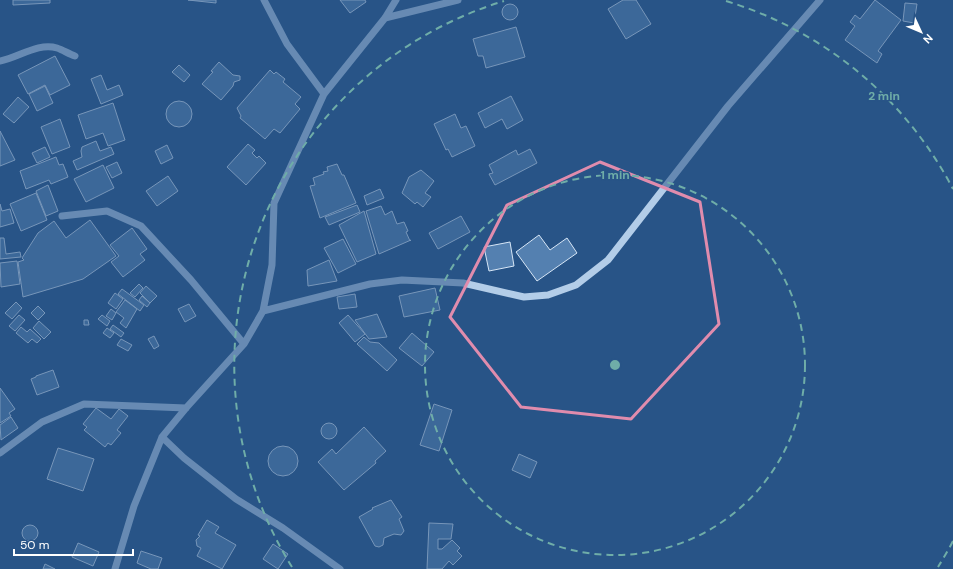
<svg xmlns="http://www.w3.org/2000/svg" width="953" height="569" font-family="'DM Sans',sans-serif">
	<rect width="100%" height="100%" fill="#285487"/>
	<path fill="#5480b0" stroke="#d7e6f6" d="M13,0H50V3L13,5Z
		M188,0H216V3Z
		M340,0H365L366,2L350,13Z
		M623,0H636L651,24L626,39L608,9Z
		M875,0L901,20L878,51L882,54L877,63L845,40L855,26L850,22L855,15L860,19Z
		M905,3L917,4L914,23L903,21Z
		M502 12a8 8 0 1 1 16 0a8 8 0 1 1-16 0Z
		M516,27L525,57L486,68L483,56H478L473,39Z
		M55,56L70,85L50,95L45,85L28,94L18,75Z
		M219,62L233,75L240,76V80L234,82L233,86L221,100L202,84L213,72L211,71Z
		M179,65L190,75L184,82L172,72Z
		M270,70L274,74L276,72L285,79L283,82L301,97L295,104L300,109L280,133L274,129L265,139L240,118L241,116L237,108Z
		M101,75L107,90L119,85L123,95L101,104L91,79Z
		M45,86L53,103L37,111L29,94Z
		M511,96L523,120L507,129L502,119L485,128L478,113Z
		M18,97L29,107L14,123L3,114Z
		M166 114a13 13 0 1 1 26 0a13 13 0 1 1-26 0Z
		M113,103L125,140L108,146L103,133L86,139L78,115Z
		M455,114L461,128L466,126L475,146L452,157L448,149L446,150L434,124Z
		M60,119L70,147L52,154L41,127Z
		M0,131L15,160L0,166Z
		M96,141L100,151L111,147L114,154L77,170L73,161L82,157L81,151L82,147Z
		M248,144L255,150L252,153L257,158L259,156L266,163L246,185L227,167Z
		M167,145L173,158L161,164L155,151Z
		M45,147L50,157L37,163L32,153Z
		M530,149L537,163L495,185L489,174L493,173L489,165L516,150L518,155Z
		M56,157L59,165L63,164L68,177L51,184L49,180L26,189L20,171Z
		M117,162L122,173L112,178L106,167Z
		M337,164L342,175H344L356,203L320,218L310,186L315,185L313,178L324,174L323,172L328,171L327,167Z
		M103,165L114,188L86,202L74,179Z
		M421,170L434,181L425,193L431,197L423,207L417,202L415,204L402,193L409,177Z
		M168,176L178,191L157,206L146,191Z
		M48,185L58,211L46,216L36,191Z
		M380,189L384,198L367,205L364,196Z
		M36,193L47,220L21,231L10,204Z
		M0,204L2,211L10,209L14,223L0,227Z
		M357,205L360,212L329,225L325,217Z
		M381,206L385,215L392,211L397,224L404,222L408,231L406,232L410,241L411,240L379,254L366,211Z
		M364,211L376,254L357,262L339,225Z
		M461,216L470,232L438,249L429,233Z
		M90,220L116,256L83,279L23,297L18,262L24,260L22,258L38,233L54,221L66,238Z
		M132,228L147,249L140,254L145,260L123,277L111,262L119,256L110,245Z
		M539,235L550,250L567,238L577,253L537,281L516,252Z
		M0,238H4L6,254L20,252L21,257L0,259Z
		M343,239L356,264L338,273L324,248Z
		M510,242L514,266L489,271L484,247Z
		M329,260L337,281L308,286L307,270Z
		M17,261L20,284L1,287L0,263Z
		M139,284L143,288L135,297L130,293Z
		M146,286L157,296L150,303L140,293Z
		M435,288L440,310L404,317L399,296Z
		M122,289L144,305L140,311L118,294Z
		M115,293L123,299L116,309L108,303Z
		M355,294L357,307L339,309L337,297Z
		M142,296L150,303L147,307L139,300Z
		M125,300L137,309L126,328L120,323L124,318L116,312Z
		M16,302L22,308L12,319L5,313Z
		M189,304L196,316L185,322L178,309Z
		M38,306L45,313L38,320L31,313Z
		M111,309L116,313L112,320L106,316Z
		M377,314L387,337L369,339L355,320Z
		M19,315L25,320L15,331L9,326Z
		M102,315L110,321L107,326L98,319Z
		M348,315L365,334L355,342L339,323Z
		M84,320H88L89,325H84Z
		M39,321L51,332L44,339L33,328Z
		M113,325L124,333L121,337L110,329Z
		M21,327L27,332L30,329L41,339L37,343L32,339L28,343L16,333Z
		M107,328L114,333L110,338L103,333Z
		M412,333L434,352L422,366L399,348Z
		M154,336L159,346L154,349L148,339Z
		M364,337L370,342L379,343L397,360L387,371L357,344Z
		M121,339L132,345L128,351L117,345Z
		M53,370L59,387L37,395L31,379L36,377V376Z
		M0,388L15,409L9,413L11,416L0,423Z
		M434,404L452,410L439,451L420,445Z
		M96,408L111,419L119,409L128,416L117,430L121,433L111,445L108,443L105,447L84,430L87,427L83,424Z
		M11,417L18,428L1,440L0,425Z
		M321 431a8 8 0 1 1 16 0a8 8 0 1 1-16 0Z
		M364,427L386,451L375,461L376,463L344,490L318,462L332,449L336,454Z
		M268 461a15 15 0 1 1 30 0a15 15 0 1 1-30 0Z
		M58,448L94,459L83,491L47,479Z
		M519,454L537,462L530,478L512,470Z
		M391,500L402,517L399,519L404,531L401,535L394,534L384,538L383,545L379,547L375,546L359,517L373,509L372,508Z
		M207,520L219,527L215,533L236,545L222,569L197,556L201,548L197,546L196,540L200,536L198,535Z
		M429,523L453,524L451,539H438V549H442L452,540L460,548L457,551L462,556L453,565L449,561L442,569H427Z
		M22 533a8 8 0 1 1 16 0a8 8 0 1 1-16 0Z
		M78,543L99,552L93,566L72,557Z
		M273,544L288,554L278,569L263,559Z
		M141,551L162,558L158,569H151L137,563Z
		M45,564L55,569H43Z"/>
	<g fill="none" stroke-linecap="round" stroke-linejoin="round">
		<path stroke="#b3cde8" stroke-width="7" d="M264,0L287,44L324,94
			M385,18L458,0
			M0,61C18,58 38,42 57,48C63,50 69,54 75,56
			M62,216L107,211L141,226L191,280L244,344
			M263,311L370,284L402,280L463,283L524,297L548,295L576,285L608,260L728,106L820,0
			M162,437L184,458L236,499L283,528L340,569
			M0,453L42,422L84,404L186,408
			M115,569L134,506L162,437L186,408L244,344L263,311L272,265L274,203L324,94L385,18L396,0"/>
	</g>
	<path d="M0 0H953V569H0ZM600,162L700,202L719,324L631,419L521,407L450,317L507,205Z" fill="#285487" fill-opacity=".55" fill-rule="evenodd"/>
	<path fill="none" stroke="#e08cad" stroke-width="3" stroke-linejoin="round" d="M600,162L700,202L719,324L631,419L521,407L450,317L507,205Z"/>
	<g fill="none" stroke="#6fada8" stroke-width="2" stroke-dasharray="7 5">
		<circle cx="615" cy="365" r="190"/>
		<path d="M953 541A381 381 0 0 1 938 567M292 567A381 381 0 0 1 504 1M726 1A381 381 0 0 1 953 189"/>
	</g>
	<circle cx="615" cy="365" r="6" fill="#6fada8" stroke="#285487" stroke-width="2"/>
	<g font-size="12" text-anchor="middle" font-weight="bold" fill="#6fada8" stroke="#285487" stroke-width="3" stroke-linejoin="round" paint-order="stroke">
		<text x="884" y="100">2 min</text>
		<text x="615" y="179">1 min</text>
	</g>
	<g transform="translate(921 32) rotate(134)" stroke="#285487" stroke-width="3" paint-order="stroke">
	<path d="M0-3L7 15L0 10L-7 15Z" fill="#ffffff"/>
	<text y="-6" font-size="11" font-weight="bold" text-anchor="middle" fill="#ffffff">N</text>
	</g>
	<path d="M14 549v6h119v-6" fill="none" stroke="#ffffff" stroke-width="2"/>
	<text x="20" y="549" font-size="12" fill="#ffffff" stroke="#285487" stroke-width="3" paint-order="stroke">50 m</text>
</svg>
